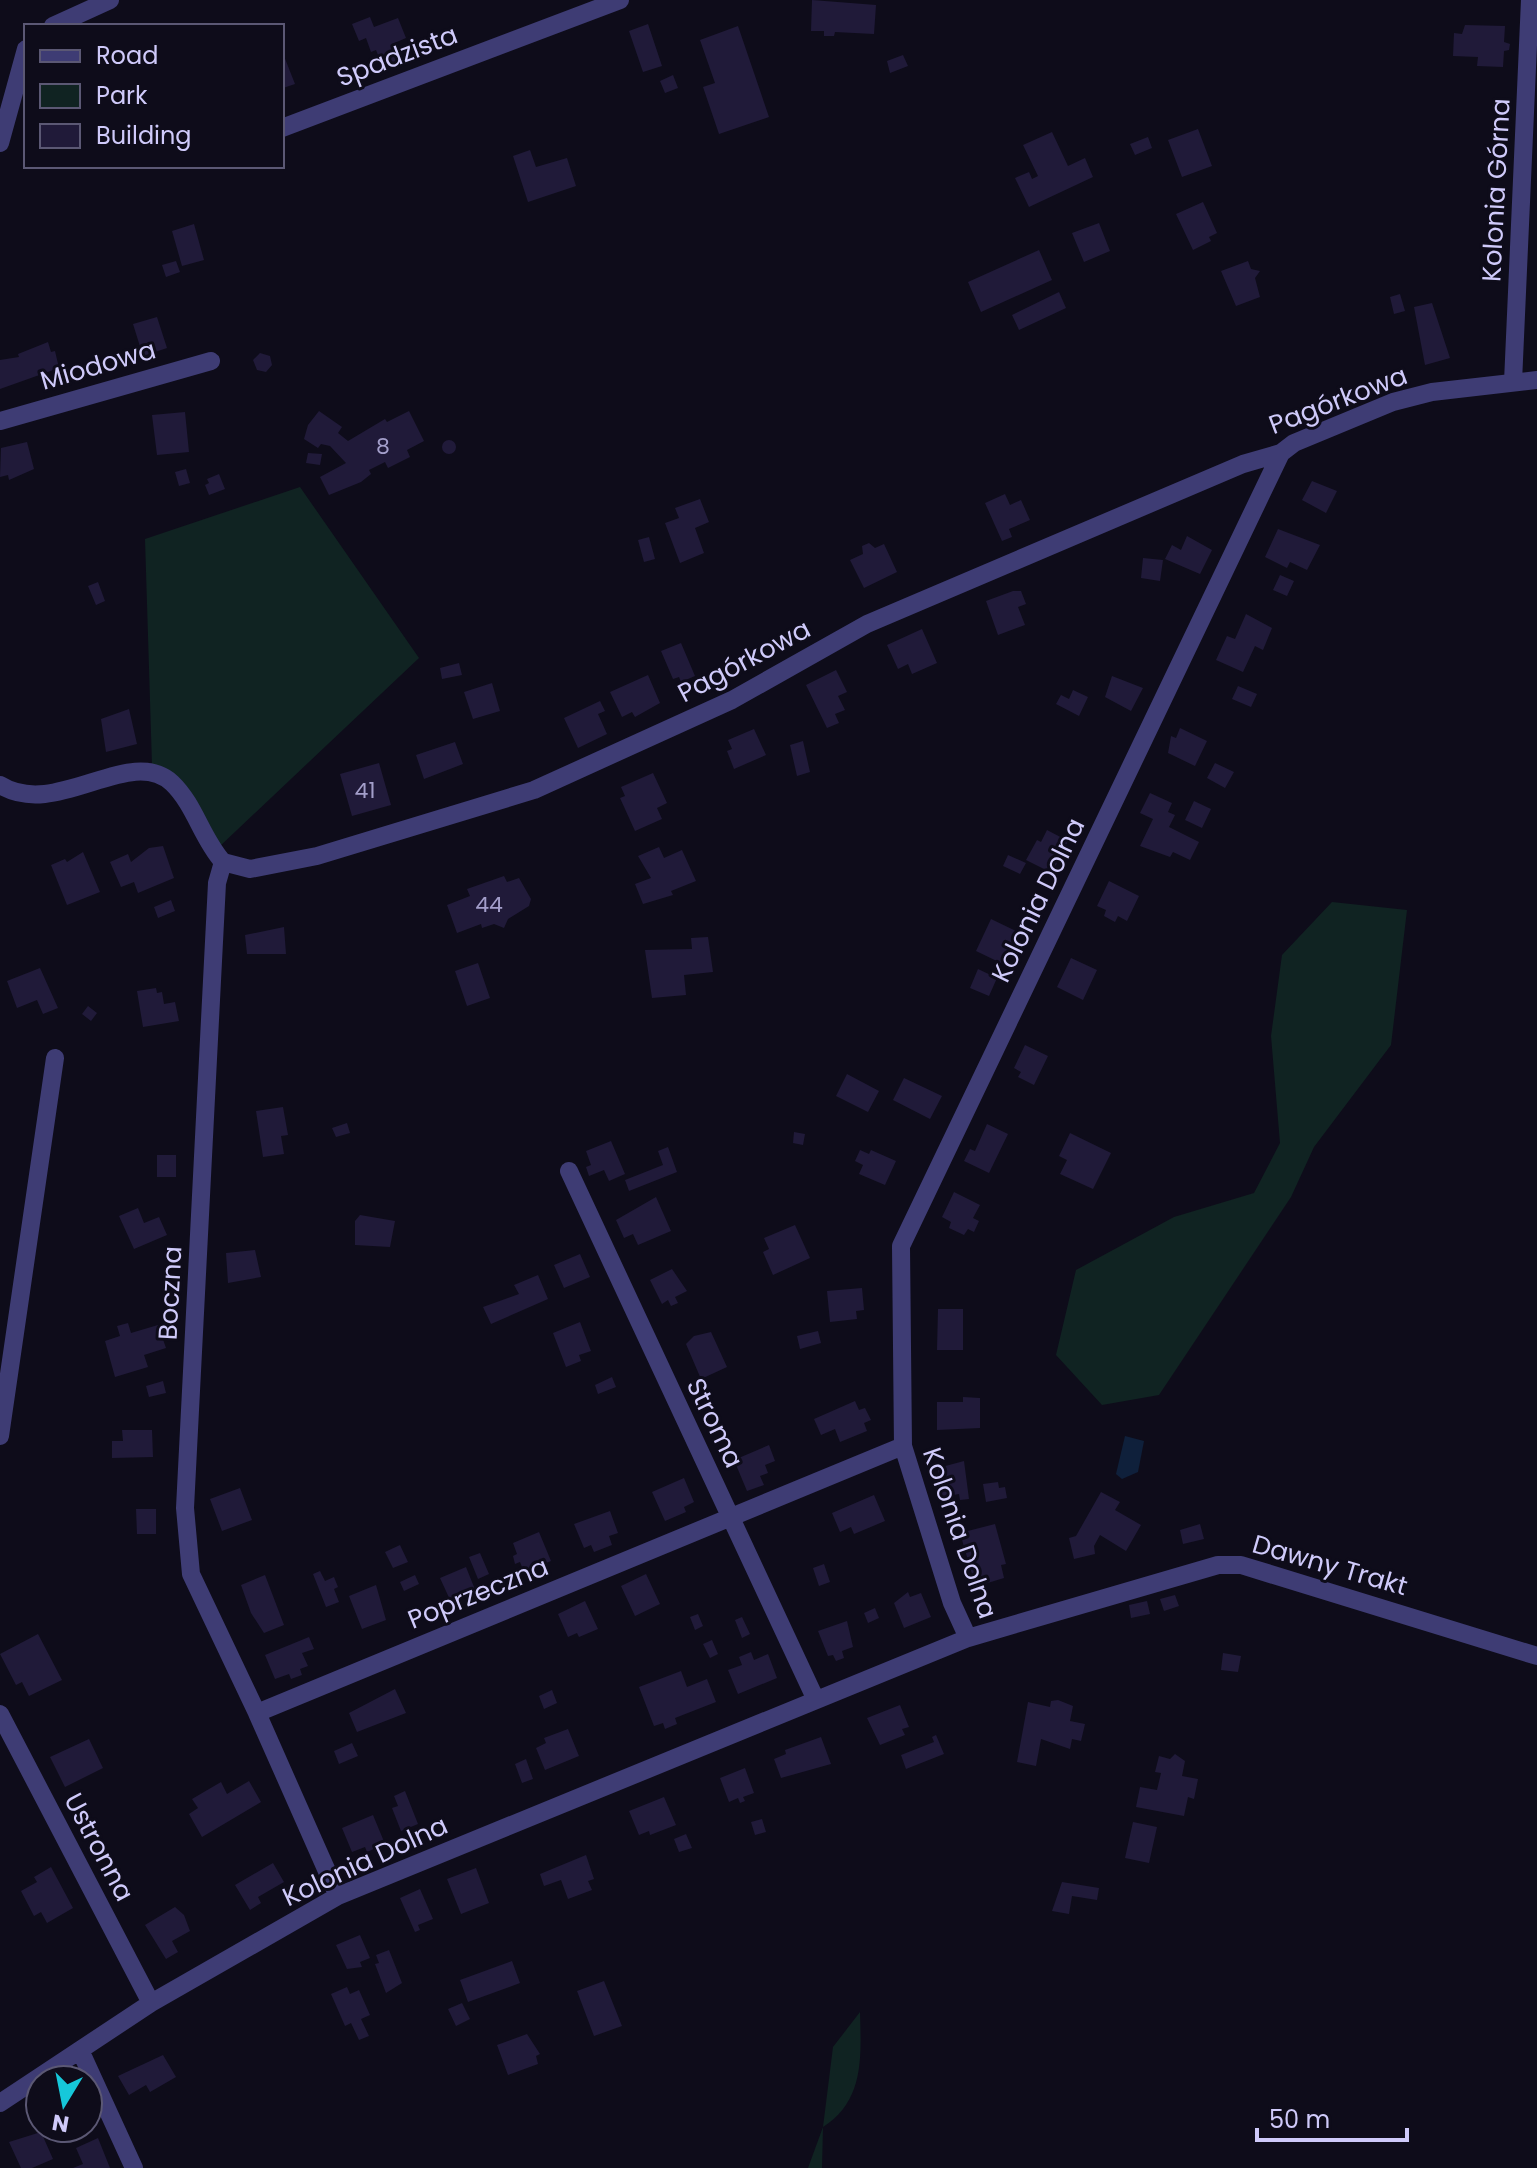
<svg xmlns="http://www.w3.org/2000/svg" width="1537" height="2168" font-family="Poppins,sans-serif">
	<rect width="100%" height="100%" fill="#0e0c1a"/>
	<path fill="#102322" d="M300,487L419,658L219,847L152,765L145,539Z
		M1332,902L1407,910L1391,1045L1314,1147L1291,1197L1159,1395L1102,1405L1056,1355L1076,1270L1174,1217L1254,1193L1280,1143L1271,1036L1282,955Z
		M860,2012C861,2056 865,2100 823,2127L822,2168H808L823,2127L833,2047Z"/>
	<path fill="#0f203b" d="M1125,1436L1144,1441L1138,1472L1122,1479L1116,1474Z"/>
	<path fill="#201a39" d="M812,0L876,5L874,34L835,32L834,36H824V31H811Z
		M370,17L374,27L398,18L406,38L392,44L400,64L384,70L376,50L371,52L366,38L359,41L352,24Z
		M648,24L662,66L643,72L629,31Z
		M1465,25L1505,26L1504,42L1510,44L1509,50L1504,51L1503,67L1477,66L1478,57L1453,56L1454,33L1462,34Z
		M738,26L769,117L719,134L703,87L715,83L700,40Z
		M282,51L295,84L283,88L282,85Z
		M903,55L908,66L890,73L887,61Z
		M673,75L678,88L665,93L660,81Z
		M1198,129L1212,166L1182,177L1168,140Z
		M1052,132L1068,166L1085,158L1093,177L1029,207L1015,178L1029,172L1032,179L1038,176L1023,145Z
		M1148,137L1152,148L1135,155L1130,144Z
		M530,150L536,167L567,158L576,186L528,202L513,156Z
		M1203,202L1217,233L1209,237L1211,241L1193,250L1176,214Z
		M1099,223L1110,251L1084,262L1072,233Z
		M194,224L204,260L182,266L172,231Z
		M1039,250L1052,280L981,312L968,282Z
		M176,261L180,272L166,277L162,265Z
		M1248,261L1251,269L1260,271L1255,278L1260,297L1236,306L1221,271Z
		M1059,292L1066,308L1019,330L1012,315Z
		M1400,294L1405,311L1394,314L1390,297Z
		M1432,303L1450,358L1425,365L1414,307Z
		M157,317L167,348L143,356L133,324Z
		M48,342L51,352L55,351L59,368L0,389V360L19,357L18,354Z
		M260,353L270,356L272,365L266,372L257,370L253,360Z
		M319,411L342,427L338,433L348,441L385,419L387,422L409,411L424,441L407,450L410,457L388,468L385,462L369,470L371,474L361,482L329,495L320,477L346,463L330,446L321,444L318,448L304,439L308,425Z
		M185,412L189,452L157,455L152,415Z
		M442 447a7 7 0 1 1 14 0a7 7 0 1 1-14 0Z
		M27,442L34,469L9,480L8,475L0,477L1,448Z
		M308,453L322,454L320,465L306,463Z
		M186,469L190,483L179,486L175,472Z
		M219,474L225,489L209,495L205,485L209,483L207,479Z
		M1312,481L1337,491L1326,513L1302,500Z
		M1005,494L1010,505L1021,500L1030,520L1009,529L1012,537L1002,541L985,503Z
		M700,499L709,522L695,528L704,553L680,563L665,523L679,518L675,508Z
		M1278,529L1320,545L1307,570L1290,562L1287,568L1265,557Z
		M1187,536L1212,550L1200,574L1165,559L1172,545L1181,550Z
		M649,537L655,559L644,562L638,540Z
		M869,543L875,548L884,544L897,572L864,588L850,560L863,554L862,546Z
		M1143,558L1163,560L1160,581L1141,578Z
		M1280,575L1294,581L1287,596L1273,590Z
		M98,582L105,601L96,605L88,586Z
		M1013,591H1021L1026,604L1018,607L1025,625L998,635L986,601Z
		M1246,614L1272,628L1263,650L1255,646L1243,672L1216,660L1227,636L1235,639Z
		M922,629L937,663L912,674L908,664L898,669L887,645Z
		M681,643L695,676L681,682L679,677L673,679L661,651Z
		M459,663L462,675L442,679L440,668Z
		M836,670L847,692L838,696L845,710L835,714L839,723L827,728L806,685Z
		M648,675L660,703L635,717L632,712L622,717L610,692Z
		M1112,676L1143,688L1131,711L1105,697Z
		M492,683L500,711L473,719L464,692Z
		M1238,686L1257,694L1251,707L1232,699Z
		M1073,690L1088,697L1079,716L1056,704L1061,695L1069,699Z
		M600,701L605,711L598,714L607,734L578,748L564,718Z
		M129,709L137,744L106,752L101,719Z
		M1180,728L1207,741L1195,766L1168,753L1171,736L1176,738Z
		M754,729L766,755L734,769L727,751L732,749L728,740Z
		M803,741L810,772L797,776L790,745Z
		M455,742L463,764L424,779L416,755Z
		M379,763L391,805L352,816L340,774Z
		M1215,763L1234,772L1225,788L1207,778Z
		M653,773L667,803L657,808L662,819L635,831L620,798L625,796L621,787Z
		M1150,793L1172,803L1168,812L1175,815L1169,827L1199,842L1190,860L1173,852L1170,857L1140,846L1153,819L1140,813Z
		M1194,801L1211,809L1202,828L1185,820Z
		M1047,830L1068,841L1052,873L1026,860L1037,840L1041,842Z
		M163,846L174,878L138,893L134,882L121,887L110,862L128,854L131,862L149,848Z
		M659,847L664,858L682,850L696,881L671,891L673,895L643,904L635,884L651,878L638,856Z
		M83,852L100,892L67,905L51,865L65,859L67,862Z
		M1008,855L1026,863L1020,874L1003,866Z
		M504,876L507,882L519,878L531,899L529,906L508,919L504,928L494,924L482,928L481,924L457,933L447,905L470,896L467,889Z
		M1109,881L1139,896L1127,921L1118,916L1115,922L1104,916L1106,910L1097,906Z
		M171,900L175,911L158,918L154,907Z
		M991,919L1018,932L1003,964L976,951Z
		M284,927L286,954H247L245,935Z
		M708,937L713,972L684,975L686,995L652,998L645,950L692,949L691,938Z
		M1071,958L1097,970L1083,1000L1057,987Z
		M478,963L490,998L467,1006L455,971Z
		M40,968L58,1008L43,1014L37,1000L17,1008L7,981Z
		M978,969L997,978L989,996L970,988Z
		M156,988L157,993L162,992L164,1004L175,1002L179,1021L143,1027L137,991Z
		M88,1006L97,1013L91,1021L82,1014Z
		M1025,1045L1048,1056L1034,1085L1018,1077L1021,1072L1014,1068Z
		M847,1074L879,1091L868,1112L836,1096Z
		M904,1078L942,1096L930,1119L893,1100Z
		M283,1107L288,1135L281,1136L284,1154L263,1157L256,1111Z
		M347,1123L350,1133L336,1137L332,1128Z
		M987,1124L1008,1134L989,1173L964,1161L970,1149L975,1151Z
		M794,1132L805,1134L803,1145L793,1143Z
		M1070,1133L1111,1153L1093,1189L1060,1174L1067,1160L1059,1156Z
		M611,1141L625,1174L609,1181L604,1170L589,1176L586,1167L591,1165L586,1151Z
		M668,1147L677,1172L629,1191L625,1180L663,1165L658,1151Z
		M860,1150L869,1154L871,1150L896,1161L885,1185L859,1174L863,1165L855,1161Z
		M157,1155H176V1177H157Z
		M954,1192L980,1205L973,1218L979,1221L974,1232L968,1229L964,1235L949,1228L951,1222L942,1217Z
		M656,1197L671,1231L638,1245L633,1234L624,1238L616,1220Z
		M138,1208L144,1223L159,1217L167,1235L134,1249L119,1216Z
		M360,1215L395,1221L390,1247L355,1245V1221Z
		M795,1225L810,1258L773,1275L763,1252L769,1249L764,1238Z
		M255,1250L261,1277L228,1283L226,1253Z
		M580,1254L590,1277L564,1288L554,1265Z
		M672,1269L687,1291L675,1297L678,1303L671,1306L668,1300L662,1304L650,1280Z
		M538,1275L548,1299L491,1324L483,1307L519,1294L514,1285Z
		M862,1288L864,1310L856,1311L857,1319L830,1322L827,1291Z
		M938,1309H963V1350H937Z
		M580,1322L591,1351L579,1355L581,1361L566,1367L553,1333Z
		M128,1323L131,1333L158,1325L166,1348L144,1355L148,1367L115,1377L105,1341L120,1336L117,1326Z
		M818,1331L821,1343L800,1349L797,1336Z
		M711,1332L727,1367L701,1379L686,1344L694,1336Z
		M612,1377L616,1387L598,1394L595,1385Z
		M163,1381L166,1393L149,1397L146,1386Z
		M963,1397L980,1398V1428L937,1430V1402H963Z
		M855,1401L859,1410L865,1408L871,1420L864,1423L867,1431L840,1442L835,1429L821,1435L814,1419Z
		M122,1430H152L153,1457L112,1458V1441H123Z
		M769,1445L775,1461L765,1465L768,1473L760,1476L764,1485L747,1491L734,1460Z
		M964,1461L969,1499L960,1500L959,1494L942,1497L938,1468Z
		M684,1478L694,1502L684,1507L686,1512L665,1521L652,1492Z
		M998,1482L999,1488L1005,1487L1007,1498L986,1502L983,1484Z
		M240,1488L252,1520L222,1531L210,1499Z
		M1101,1492L1120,1502L1115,1510L1141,1525L1126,1551L1100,1535L1094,1546L1095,1554L1074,1559L1069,1538L1076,1536Z
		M874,1495L885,1521L854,1534L851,1527L840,1532L832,1513Z
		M136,1509H156V1534H137Z
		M610,1511L618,1533L609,1536L612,1545L594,1552L591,1545L584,1548L574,1524Z
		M995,1524L1006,1564L1001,1565L1004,1578L981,1585L977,1572L972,1574L960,1533Z
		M1200,1524L1204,1539L1183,1544L1180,1530Z
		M539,1532L551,1561L524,1572L520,1562L515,1564L513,1556L517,1554L513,1543Z
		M400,1545L408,1562L393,1568L385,1552Z
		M480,1553L489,1574L478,1579L469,1557Z
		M824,1564L830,1582L819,1586L813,1568Z
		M466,1567L476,1592L451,1602L440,1578Z
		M320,1571L325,1581L334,1577L338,1587L334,1589L339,1602L326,1607L313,1574Z
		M646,1574L660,1604L635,1616L621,1586Z
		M265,1575L284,1625L264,1633L251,1613L241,1585Z
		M415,1575L419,1584L404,1591L400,1582Z
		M376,1585L386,1620L362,1629L349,1596Z
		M908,1592L910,1597L921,1593L931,1617L904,1628L894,1603Z
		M1175,1595L1179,1606L1164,1611L1160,1599Z
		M585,1601L598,1629L579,1637L577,1633L568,1637L558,1614Z
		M1147,1601L1150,1614L1131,1618L1129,1605Z
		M875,1608L879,1618L868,1623L864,1613Z
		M698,1614L703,1626L695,1630L690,1617Z
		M742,1617L750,1634L742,1638L735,1620Z
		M847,1621L853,1647L842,1651L844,1658L836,1661L833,1655L828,1656L818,1631Z
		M38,1634L62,1680L29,1696L22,1682L16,1685L0,1654Z
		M309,1637L314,1649L302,1653L308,1666L300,1669L302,1675L291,1679L289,1674L275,1679L265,1655Z
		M712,1640L718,1654L710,1658L703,1644Z
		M751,1652L754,1660L768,1654L777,1678L738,1694L728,1670L742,1665L739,1657Z
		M1223,1653L1241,1656L1238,1672L1221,1670Z
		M681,1671L687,1687L707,1679L716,1702L675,1718L677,1724L665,1729L663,1723L654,1726L639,1687Z
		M395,1689L406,1713L357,1732L349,1713Z
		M552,1690L557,1703L544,1709L539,1696Z
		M1058,1700L1073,1706L1070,1721L1085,1724L1081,1741L1072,1739L1070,1749L1041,1739L1036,1766L1017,1762L1028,1702L1050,1707L1051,1701Z
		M900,1705L909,1727L902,1729L905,1735L880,1745L867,1718Z
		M568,1729L579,1756L545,1770L536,1748L546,1743L544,1738Z
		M936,1735L944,1754L906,1769L901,1755L934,1742L932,1737Z
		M821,1737L831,1764L781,1778L774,1759L786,1754L785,1750Z
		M89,1739L103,1768L65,1787L50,1757Z
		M352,1743L358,1756L339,1764L334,1751Z
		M1175,1754L1185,1761L1182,1776L1198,1779L1194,1799L1188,1797L1184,1816L1136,1807L1140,1787L1157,1790L1161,1773L1155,1772L1159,1756L1170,1759Z
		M526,1759L533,1779L522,1783L515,1764Z
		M745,1768L754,1793L743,1797L745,1801L740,1803L738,1798L729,1802L720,1778Z
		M249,1781L261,1802L202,1837L189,1814L198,1808L192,1799L221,1782L227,1794Z
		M405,1791L418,1824L401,1831L392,1808L398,1806L394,1796Z
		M664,1797L676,1825L650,1835L649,1831L639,1835L629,1811Z
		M373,1815L385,1844L367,1852L365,1847L352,1852L342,1828Z
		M762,1819L766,1832L755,1835L751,1822Z
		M1133,1822L1157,1827L1149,1863L1125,1858Z
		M686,1834L692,1848L679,1852L674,1839Z
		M586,1855L594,1879L588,1881L592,1890L568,1899L561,1880L544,1886L540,1874Z
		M273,1863L284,1882L258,1897L261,1903L250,1910L235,1885Z
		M51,1867L73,1908L47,1923L41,1912L34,1916L21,1891L37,1882L34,1877Z
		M476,1868L489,1903L461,1914L447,1879Z
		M1062,1882L1099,1888L1097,1900L1072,1896L1069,1914L1052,1911Z
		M420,1889L433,1919L418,1925L420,1930L415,1932L400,1898Z
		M175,1907L184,1915L190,1931L172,1941L178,1952L166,1959L145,1925Z
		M360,1935L370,1958L360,1962L362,1967L347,1969L336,1945Z
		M389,1950L402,1983L386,1993L375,1964L379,1963L376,1955Z
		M512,1961L520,1983L468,2002L460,1980Z
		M604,1981L622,2026L594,2036L577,1991Z
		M347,1987L350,1994L359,1990L370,2015L361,2019L369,2036L359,2040L351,2023L345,2026L331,1994Z
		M462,2003L470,2019L456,2026L448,2009Z
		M527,2034L540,2054L536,2056L538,2064L508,2075L497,2045Z
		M163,2055L176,2077L150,2092L146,2085L129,2095L118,2076Z
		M41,2132L53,2159L32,2168H21L9,2142Z
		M98,2138L110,2168H73L83,2164L76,2148Z"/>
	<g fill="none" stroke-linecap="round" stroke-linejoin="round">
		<path stroke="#3e3c74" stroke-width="18" d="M53,26L110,0
			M282,128L620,0
			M0,143L26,49
			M1513,382L1530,0
			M0,421L211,361
			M0,785C56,820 130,744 172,783C195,805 202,839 223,862L250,869L317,856L534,790L732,700L867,624L1243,464L1281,453L1294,443L1393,402L1432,392L1537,380
			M223,862L217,883L185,1508L191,1574L257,1713
			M569,1171L815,1698
			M0,1436L55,1058
			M968,1638L1218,1565H1241L1537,1656
			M0,1714L151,2003
			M338,1896L257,1713L903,1446
			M80,2050L134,2168
			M0,2103L151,2003L338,1896L968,1638L952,1603L903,1446L901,1246L1281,453"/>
	</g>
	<g text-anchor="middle" stroke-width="6" stroke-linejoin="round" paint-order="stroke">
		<g font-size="22" fill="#a39eca">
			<text x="383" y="454">8</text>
			<text x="365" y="798">41</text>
			<text x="489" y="912">44</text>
		</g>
		<g font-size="26" fill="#cfcafa" stroke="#0e0c1a">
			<text transform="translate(397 56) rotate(-21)" y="9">Spadzista</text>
			<text transform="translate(1496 190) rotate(-87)" y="9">Kolonia Górna</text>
			<text transform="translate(98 365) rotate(-16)" y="9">Miodowa</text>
			<text transform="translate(1338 400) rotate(-21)" y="9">Pagórkowa</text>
			<text transform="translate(744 661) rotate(-28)" y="9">Pagórkowa</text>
			<text transform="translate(1038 900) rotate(-64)" y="9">Kolonia Dolna</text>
			<text transform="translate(170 1293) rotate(-87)" y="9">Boczna</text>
			<text transform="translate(715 1423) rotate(64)" y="9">Stroma</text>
			<text transform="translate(960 1533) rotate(71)" y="9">Kolonia Dolna</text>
			<text transform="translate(1330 1565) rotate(16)" y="9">Dawny Trakt</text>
			<text transform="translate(478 1593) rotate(-22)" y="9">Poprzeczna</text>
			<text transform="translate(99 1847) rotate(62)" y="9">Ustronna</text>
			<text transform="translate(365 1861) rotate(-25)" y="9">Kolonia Dolna</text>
		</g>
	</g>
	<rect x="24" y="24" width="260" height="144" fill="#0e0c1a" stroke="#5b5874" stroke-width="2"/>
	<rect x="40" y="50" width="40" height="12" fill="#3e3c74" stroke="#5b5874" stroke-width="2"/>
	<text x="96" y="64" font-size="24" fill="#cfcafa">Road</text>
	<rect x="40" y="84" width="40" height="24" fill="#102322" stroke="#5b5874" stroke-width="2"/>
	<text x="96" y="104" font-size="24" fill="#cfcafa">Park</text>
	<rect x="40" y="124" width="40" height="24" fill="#201a39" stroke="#5b5874" stroke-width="2"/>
	<text x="96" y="144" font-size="24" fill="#cfcafa">Building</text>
	<g transform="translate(64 2104) rotate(190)"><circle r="38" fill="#0e0c1a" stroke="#5b5874" stroke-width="2"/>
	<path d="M0-6L14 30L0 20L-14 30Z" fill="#16c8da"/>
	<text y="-12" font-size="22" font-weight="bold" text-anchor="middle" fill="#cfcafa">N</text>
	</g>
	<path d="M1257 2128v12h150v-12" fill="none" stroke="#cfcafa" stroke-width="4"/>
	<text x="1269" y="2128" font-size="24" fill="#cfcafa" stroke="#0e0c1a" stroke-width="6" paint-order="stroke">50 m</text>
</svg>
